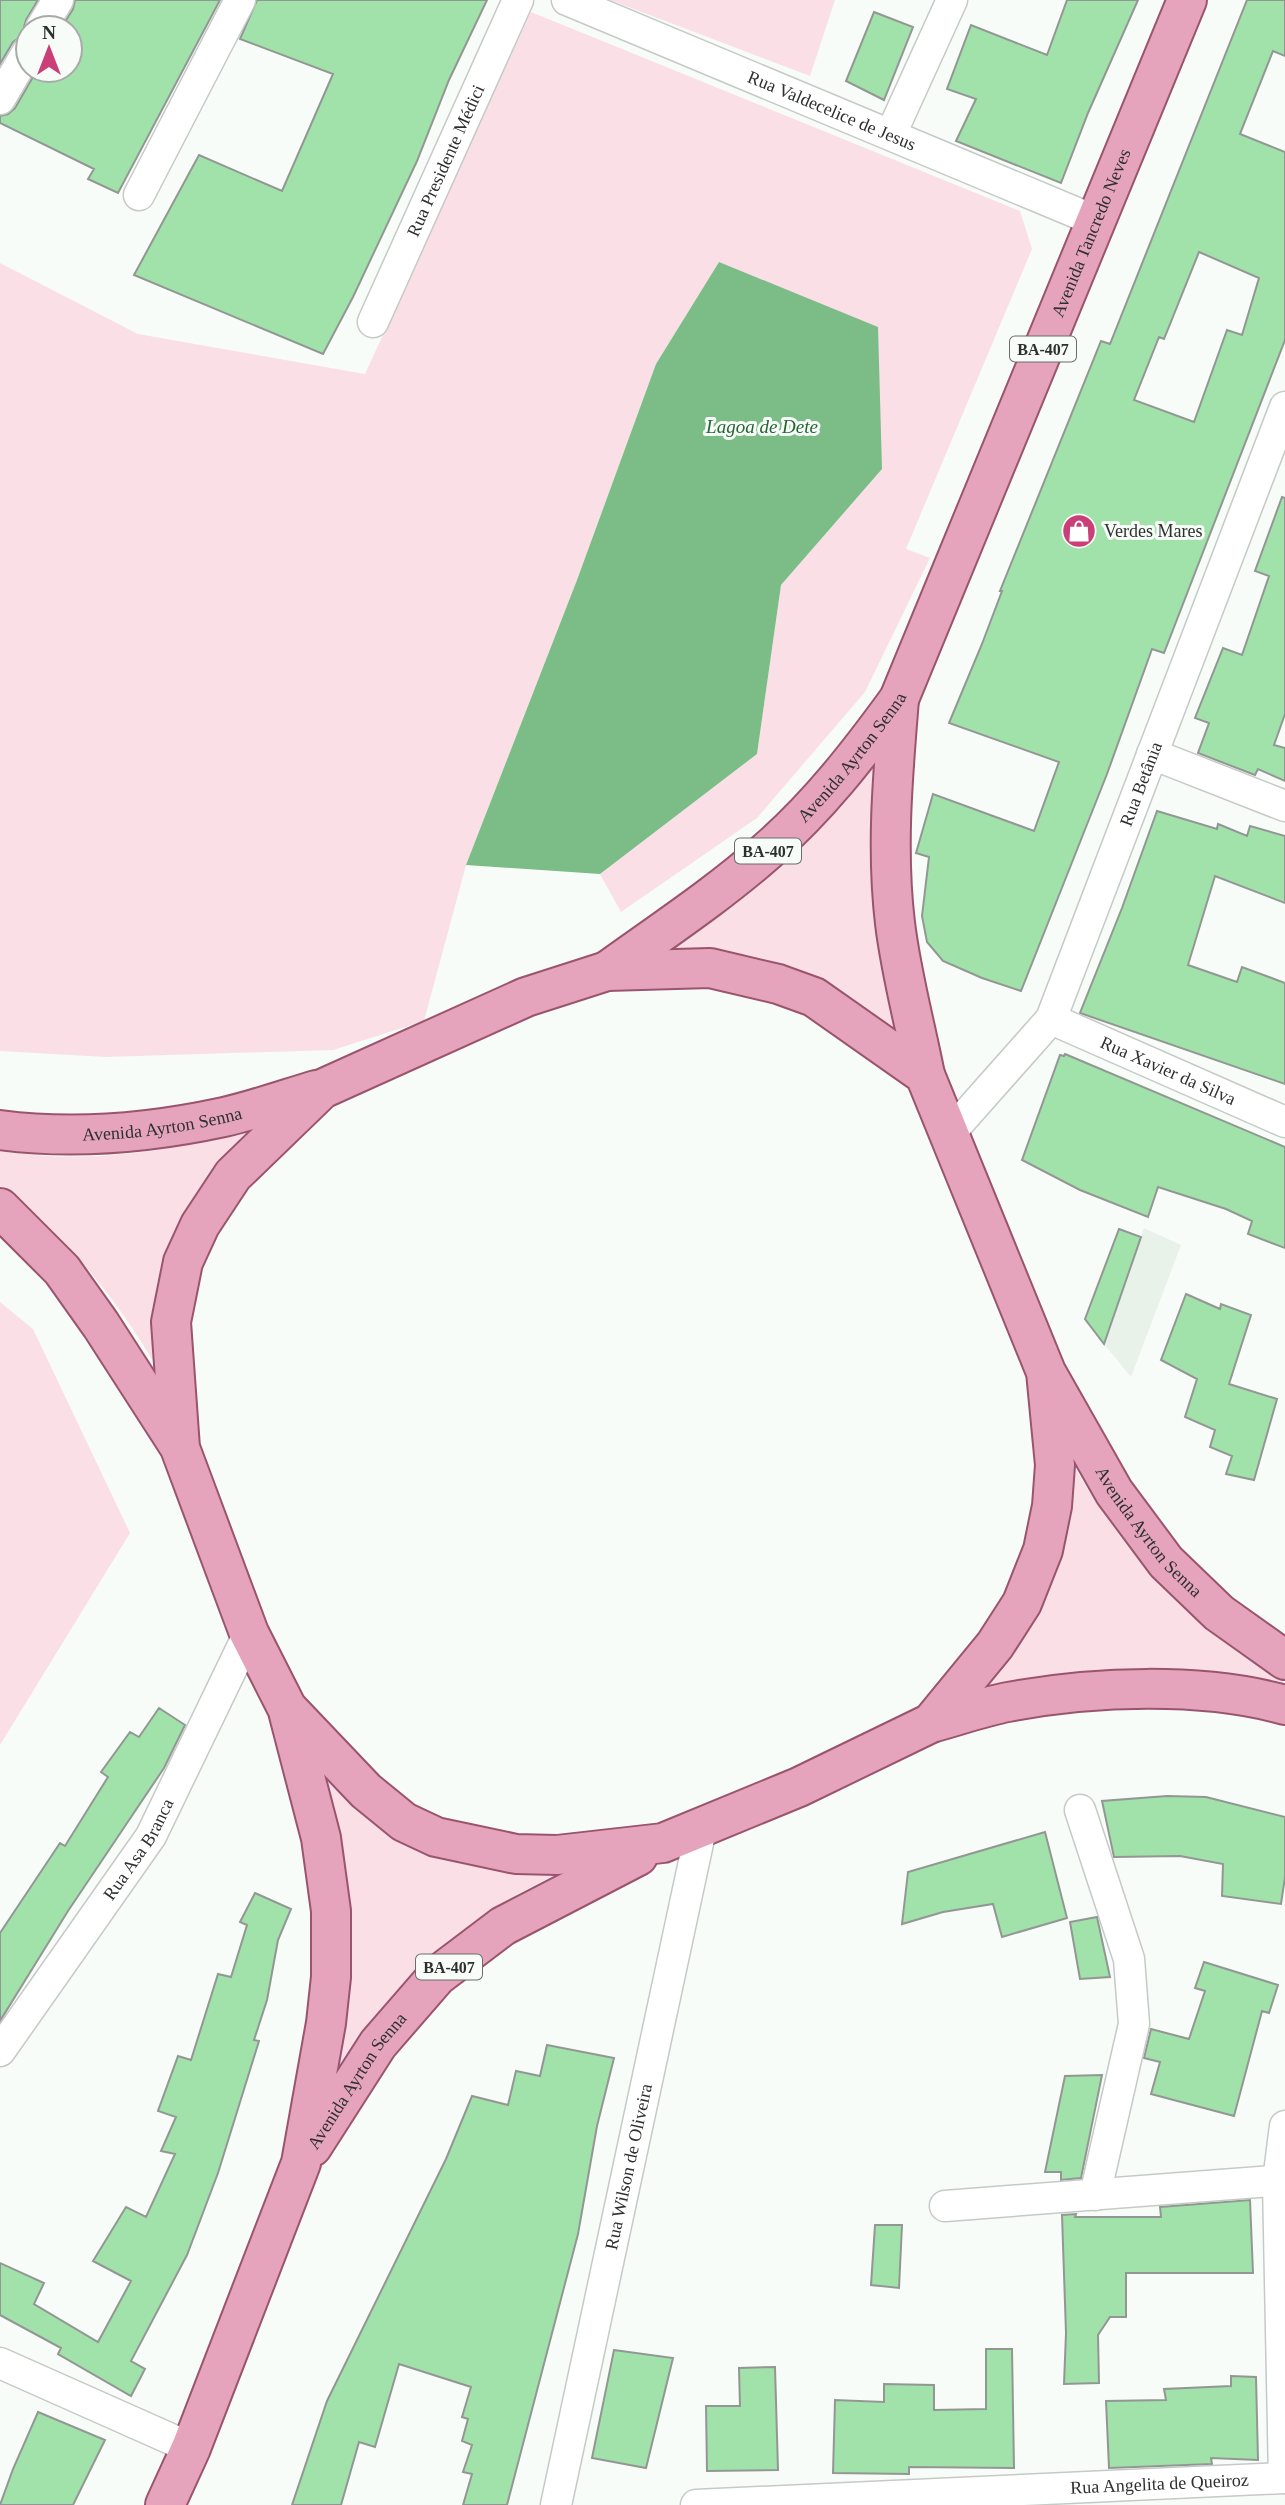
<svg xmlns="http://www.w3.org/2000/svg" width="1285" height="2505" font-family="'Times New Roman',serif">
	<rect width="100%" height="100%" fill="#f8fcf8"/>
	<path fill="#e8f2e9" d="M1144,1228L1181,1245L1131,1377L1104,1344Z"/>
	<path fill="#fadfe6" d="M610,0H835L810,76Z
		M531,12L1020,211L1032,249L906,549L930,558L865,692L757,818L621,912L600,874L757,754L781,585L882,469L719,262L656,364L577,580L466,865L424,1021L333,1050L106,1057L0,1051V263L138,334L365,374Z
		M875,758L873,816L896,1030L860,1008L663,952C755,897 812,845 875,758Z
		M254,1127L220,1164L156,1366C114,1295 65,1235 0,1186V1151C86,1165 172,1152 254,1127Z
		M0,1302L33,1329L130,1533L0,1745Z
		M1073,1465C1127,1557 1193,1629 1285,1683V1690L976,1694Z
		M327,1775L558,1873L518,1894L481,1920L332,2087L343,1861Z"/>
	<path fill="#7cbc86" d="M719,262L878,327L882,469L781,585L757,754L600,874L466,865L577,580L656,364Z"/>
	<path fill="#a0e2aa" stroke="#939794" stroke-width="2" fill-rule="evenodd" d="M0,0H38L26,20L24,27L25,34L13,42L0,64Z
		M75,0H220L118,193L88,179L94,169L0,123V116L8,114L15,108L37,70H70V28H61L73,9Z
		M257,0H487L449,80L417,161L353,297L323,354L134,275L199,155L282,191L333,74L240,39Z
		M1067,0H1138L1088,113L1061,183L956,141L976,99L947,89L971,25L1047,55Z
		M1247,0H1285V56L1273,51L1240,134L1285,152V340L1164,653L1152,649L1107,774L1021,991L982,978L943,961L927,942L922,916L929,857L916,853L933,794L1034,831L1059,762L949,723L982,644L1002,591H1000L1101,341L1110,344ZM1199,252L1259,278L1242,335L1227,330L1194,422L1134,400L1159,337L1164,339Z
		M874,12L913,27L884,100L846,81Z
		M1282,497L1285,498V714L1274,745L1285,748V781L1258,769L1255,775L1198,753L1209,723L1195,718L1223,648L1242,655L1269,576L1255,571Z
		M1157,811L1217,829L1218,824L1247,836L1250,826L1285,836V903L1215,876L1188,965L1237,982L1242,967L1285,983V1084L1080,1013L1122,908Z
		M1065,1054L1285,1147V1248L1248,1234L1252,1221L1226,1209L1158,1187L1148,1217L1080,1190L1022,1160L1060,1055L1064,1056Z
		M1119,1229L1141,1237L1104,1344L1085,1319Z
		M1186,1294L1220,1309L1221,1304L1251,1315L1229,1384L1277,1399L1254,1480L1226,1474L1232,1456L1210,1447L1215,1430L1185,1417L1197,1379L1161,1360Z
		M159,1708L185,1725L164,1768L68,1911L0,2021V1933L60,1843L65,1846L108,1777L101,1772L130,1732L139,1737Z
		M1167,1796L1206,1797L1285,1817V1877L1281,1904L1222,1896L1223,1864L1180,1856L1114,1857L1102,1801Z
		M1045,1832L1067,1918L1002,1937L993,1904L943,1912L902,1924L908,1872Z
		M255,1893L291,1909L278,1940L267,2000L254,2040L259,2041L218,2173L187,2255L131,2361L145,2369L131,2396L58,2354L61,2348L0,2315V2263L44,2283L34,2304L98,2342L131,2281L93,2261L126,2207L146,2217L175,2154L161,2151L176,2117L158,2111L178,2056L191,2060L218,1974L231,1977L247,1925L240,1922Z
		M1097,1917L1110,1977L1080,1979L1070,1922Z
		M1204,1962L1278,1985L1269,2013L1262,2011L1234,2116L1151,2094L1160,2062L1144,2058L1151,2029L1189,2039L1205,1991L1195,1988Z
		M547,2045L614,2058L597,2126L578,2234L507,2505H463L472,2474L463,2472L472,2445L462,2441L468,2419L462,2417L471,2387L399,2364L375,2447L359,2442L341,2505H292L327,2401L446,2159L472,2096L508,2105L516,2071L540,2076Z
		M1102,2075L1081,2178L1061,2180V2172H1045L1065,2076Z
		M1250,2200L1253,2273H1126V2317H1110L1098,2335L1099,2383L1064,2384L1066,2333L1062,2215L1076,2214L1075,2217H1161L1160,2207Z
		M875,2225H902L899,2288L871,2285Z
		M986,2349H1012L1014,2468L909,2467V2474L833,2473L835,2400L884,2402V2384L934,2385V2410L986,2409Z
		M614,2350L673,2358L646,2468L592,2458Z
		M775,2367L778,2470L707,2471L706,2406H740L739,2368Z
		M1231,2376L1256,2377L1258,2460L1211,2458L1212,2464L1109,2468L1106,2401L1166,2400L1164,2389L1231,2386Z
		M38,2412L105,2440L73,2505H0L13,2469Z"/>
	<g fill="none" stroke-linecap="round" stroke-linejoin="round">
		<g stroke="#c6cac7" stroke-width="33">
			<g id="minor">
				<path id="s1" d="M567,0L1096,221"/>
				<path d="M41,28L58,0"/>
				<path d="M0,99L28,51"/>
				<path d="M891,134L952,0"/>
				<path d="M139,195L240,0"/>
				<path id="s2" d="M373,322L518,0"/>
				<path d="M1152,754L1285,806"/>
				<path id="s3" d="M1051,1019L1285,1122"/>
				<path id="s4" d="M950,1133L1051,1019L1285,407"/>
				<path d="M1080,1810L1129,1959L1134,2024L1095,2195"/>
				<path id="s5" d="M0,2051L151,1836L249,1633"/>
				<path d="M945,2206L1285,2180"/>
				<path d="M0,2363L191,2448"/>
				<path d="M1284,2478L1278,2181L1285,2126"/>
				<path id="s6" d="M556,2505L701,1829"/>
				<path id="s7" d="M696,2505L1285,2478"/>
			</g>
		</g>
		<g stroke="#9a546d" stroke-width="42">
			<g id="primary">
				<path d="M899,699C893,774 886,848 895,923C901,974 915,1024 925,1075"/>
				<path id="s8" d="M607,971C661,932 716,896 766,852C818,807 859,754 899,699L1187,0"/>
				<path id="s9" d="M0,1130C75,1140 150,1133 224,1117C255,1110 286,1099 316,1090"/>
				<path d="M0,1208L62,1270L101,1325L177,1443"/>
				<path id="s10" d="M1046,1372L1055,1465L1052,1506L1043,1550L1022,1603L995,1645L931,1723L799,1787L663,1843L557,1855L516,1854L436,1837L404,1822L366,1791L287,1708L249,1633L180,1448L171,1322L183,1262L200,1225L233,1175L322,1089L526,997L607,971L710,968L778,984L814,997L925,1075L1046,1372L1114,1492L1166,1562L1219,1613L1285,1660"/>
				<path d="M931,1723C957,1716 982,1707 1008,1702C1093,1686 1202,1682 1285,1705"/>
				<path id="s11" d="M312,2147L378,2044L437,1976L503,1926L638,1856"/>
				<path d="M165,2505L191,2448L301,2163L326,2023L331,1977V1911L321,1838L289,1715"/>
			</g>
		</g>
		<use href="#minor" stroke="#fff" stroke-width="30"/>
		<use href="#primary" stroke="#e5a4bb" stroke-width="38"/>
	</g>
	<defs>
		<g id="shop-disc" transform="scale(1.75)"><circle r="9.5" fill="#ca3f77" stroke="#f8fcf8"/><path d="M-5-2.5h2.3a2.7 3.5 0 0 1 5.4 0H5L5.5 6h-11ZM-1.5-2.5h3a1.5 2.3 0 0 0-3 0Z" fill="#fff"/></g>
	</defs>
	<g fill-rule="evenodd">
		<use href="#shop-disc" x="1079" y="531"/>
	</g>
	<g text-anchor="middle" stroke-width="6" stroke-linejoin="round" paint-order="stroke">
		<g fill="#f8fcf8" stroke="#6b6d6b" stroke-width="2">
			<rect x="1010" y="336.5" width="66" height="25" rx="5"/>
			<rect x="735" y="838.5" width="66" height="25" rx="5"/>
			<rect x="416" y="1954.5" width="66" height="25" rx="5"/>
		</g>
		<g font-size="16" font-weight="bold" fill="#2e302f">
			<text x="1043" y="355">BA-407</text>
			<text x="768" y="857">BA-407</text>
			<text x="449" y="1973">BA-407</text>
		</g>
		<g font-size="18" fill="#2e302f" stroke="#f8fcf8">
			<text dy="6" stroke="none"><textPath href="#s1" startOffset="287">Rua Valdecelice de Jesus</textPath></text>
			<text dy="6" stroke="none"><textPath href="#s2" startOffset="177">Rua Presidente Médici</textPath></text>
			<text dy="6" stroke="none"><textPath href="#s8" startOffset="906">Avenida Tancredo Neves</textPath></text>
			<text dy="6" stroke="none"><textPath href="#s8" startOffset="327">Avenida Ayrton Senna</textPath></text>
			<text dy="6" stroke="none"><textPath href="#s4" startOffset="404">Rua Betânia</textPath></text>
			<text dy="6" stroke="none"><textPath href="#s3" startOffset="128">Rua Xavier da Silva</textPath></text>
			<text dy="6" stroke="none"><textPath href="#s9" startOffset="163">Avenida Ayrton Senna</textPath></text>
			<text dy="6" stroke="none"><textPath href="#s10" startOffset="2970">Avenida Ayrton Senna</textPath></text>
			<text dy="6" stroke="none"><textPath href="#s5" startOffset="245">Rua Asa Branca</textPath></text>
			<text dy="6" stroke="none"><textPath href="#s11" startOffset="80">Avenida Ayrton Senna</textPath></text>
			<text dy="6" stroke="none"><textPath href="#s6" startOffset="346">Rua Wilson de Oliveira</textPath></text>
			<text dy="6" stroke="none"><textPath href="#s7" startOffset="464">Rua Angelita de Queiroz</textPath></text>
		</g>
		<g font-size="18" fill="#2e302f" stroke="#f8fcf8" text-anchor="start">
			<text x="1104" y="537">Verdes Mares</text>
		</g>
		<g font-size="19" font-style="italic" fill="#236633" stroke="#f8fcf8">
			<text x="762" y="433">Lagoa de Dete</text>
		</g>
	</g>
	<g transform="translate(49 49)"><circle r="33" fill="#f8fcf8" stroke="#a7aaa8" stroke-width="2"/>
	<path d="M0-5L12 26L0 18L-12 26Z" fill="#ca3f77"/>
	<text y="-10" font-size="19" font-weight="bold" text-anchor="middle" fill="#2e302f">N</text>
	</g>
</svg>
